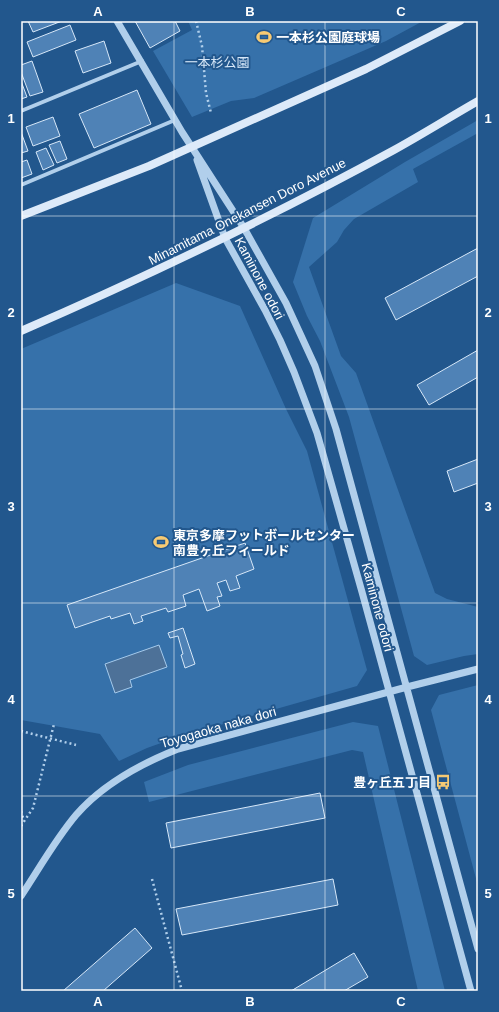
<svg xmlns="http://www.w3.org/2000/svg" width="499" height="1012" font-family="Arial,'Noto Sans JP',sans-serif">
	<rect width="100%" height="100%" fill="#22578d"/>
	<path fill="#3671aa" d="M188,21H423L386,41L254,98L231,101L192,117L153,51L192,30Z
		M478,120V133L413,169L418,182L354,219L344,230L337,242L309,267L341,356L356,373L435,593L447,599L478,607V654L464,656L427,665L414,656L349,417L320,341L307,316L293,282L313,218L405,162Z
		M176,283L240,306L286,409L307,451L367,670L357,686L178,737L147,748L119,761L100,734L21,720V349Z
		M478,685V886L431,710L439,695Z
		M353,722L378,726L445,991H418L363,752L352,750L149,802L144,782L188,765Z"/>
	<path fill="#4d7198" stroke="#a5caec" d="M159,645L167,667L130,680L132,687L115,693L105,664Z"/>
	<path fill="#4f82b6" stroke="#d6e7f8" d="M28,21H62L33,32Z
		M135,21H175L180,31L150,48Z
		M70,25L76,40L33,57L27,42Z
		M104,41L111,63L83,73L75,51Z
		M32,61L43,92L30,96L21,72V65Z
		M21,81L27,97L21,99Z
		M137,90L151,124L94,148L79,114Z
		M53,117L60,136L33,146L26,127Z
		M21,132L28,151L21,153Z
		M60,141L67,159L57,163L49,145Z
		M46,148L54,165L43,170L36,152Z
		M27,160L32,174L21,178V162Z
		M478,248V276L396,320L385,298Z
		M478,350V377L429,405L417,385Z
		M478,459V483L454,492L447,471Z
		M245,543L254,569L236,576L240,588L230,591L226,580L217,583L222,596L217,597L220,606L207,611L199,589L183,595L186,606L168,612L166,608L141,616L143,621L134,624L130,613L111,619L110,616L75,628L67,605Z
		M183,628L195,664L185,668L181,655L183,654L178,636L170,638L168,633Z
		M320,793L325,818L171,848L166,823Z
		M333,879L338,905L182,935L176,909Z
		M135,928L152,948L103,991H63Z
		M354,953L368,977L344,991H291Z"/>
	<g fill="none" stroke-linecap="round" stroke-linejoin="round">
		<path stroke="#b1cfeb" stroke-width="2.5" stroke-dasharray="2 3" stroke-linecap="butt" d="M196,21L202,46L206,93L211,113
			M21,731L76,745
			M21,811L24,821
			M21,826L33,808L54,724
			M152,879L182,991"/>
		<path stroke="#b1cfeb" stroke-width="4" d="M21,111L142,61
			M21,185L175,120"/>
		<path stroke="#b1cfeb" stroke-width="7" d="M117,21L182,132L244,228L286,303L315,366L336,429L478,949
			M197,160L225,238L265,310L280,340L294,372L317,433L362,592L471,991
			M21,896C39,869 55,840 76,815C103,784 140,764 178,749L407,687L478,669"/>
		<path stroke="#ddeaf9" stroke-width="8" d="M21,216L149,166L366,69L460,21
			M21,331C148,276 273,216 394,150C423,134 450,117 478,101"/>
	</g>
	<path fill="none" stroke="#fff" stroke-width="1" stroke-opacity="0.55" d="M174,21V991M325,21V991M21,216H478M21,409H478M21,603H478M21,796H478"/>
	<defs>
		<g id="stadium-bare" transform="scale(1.2)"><path d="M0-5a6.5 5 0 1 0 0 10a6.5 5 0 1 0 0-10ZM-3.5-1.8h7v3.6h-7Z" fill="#f7ca73" stroke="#22578d" stroke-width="2.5" paint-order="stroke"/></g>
		<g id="bus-bare" transform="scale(1.2)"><path d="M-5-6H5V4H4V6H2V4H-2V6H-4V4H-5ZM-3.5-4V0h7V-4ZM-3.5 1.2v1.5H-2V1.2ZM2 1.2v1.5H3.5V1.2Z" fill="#f7ca73" stroke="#22578d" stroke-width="2.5" paint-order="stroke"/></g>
	</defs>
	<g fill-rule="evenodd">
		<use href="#stadium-bare" x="264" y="37"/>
		<use href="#stadium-bare" x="161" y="542"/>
		<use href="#bus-bare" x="443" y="782"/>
	</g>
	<g text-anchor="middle" stroke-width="4" stroke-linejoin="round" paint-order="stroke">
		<g font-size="13" font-weight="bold" fill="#fff" stroke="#22578d" text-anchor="start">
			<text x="276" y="42">一本杉公園庭球場</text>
			<text x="173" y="540">東京多摩フットボールセンター<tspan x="173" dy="15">南豊ヶ丘フィールド</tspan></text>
			<text x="431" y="787" text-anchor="end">豊ヶ丘五丁目</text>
		</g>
		<g font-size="13" fill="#d6e7f8" stroke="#22578d">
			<text x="217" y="67">一本杉公園</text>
		</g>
		<g font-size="13" fill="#fff" stroke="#22578d">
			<text transform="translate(247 211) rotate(-27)" y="5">Minamitama Onekansen Doro Avenue</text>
			<text transform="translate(260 278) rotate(62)" y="5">Kaminone odori</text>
			<text transform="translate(378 607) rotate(75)" y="5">Kaminone odori</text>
			<text transform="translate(218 727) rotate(-16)" y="5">Toyogaoka naka dori</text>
		</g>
	</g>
	<rect width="499" height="1012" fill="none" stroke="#22578d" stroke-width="44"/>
	<rect x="22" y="22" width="455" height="968" fill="none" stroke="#fff" stroke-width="1.5"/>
	<g font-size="13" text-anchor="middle" font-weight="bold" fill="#fff">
		<text x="98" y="16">A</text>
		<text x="250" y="16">B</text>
		<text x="401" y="16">C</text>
		<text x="11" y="123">1</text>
		<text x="488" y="123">1</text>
		<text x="11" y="317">2</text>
		<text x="488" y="317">2</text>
		<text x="11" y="511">3</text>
		<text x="488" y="511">3</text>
		<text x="11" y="704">4</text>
		<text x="488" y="704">4</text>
		<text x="11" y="898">5</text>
		<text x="488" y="898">5</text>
		<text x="98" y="1006">A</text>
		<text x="250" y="1006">B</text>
		<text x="401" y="1006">C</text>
	</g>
</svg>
